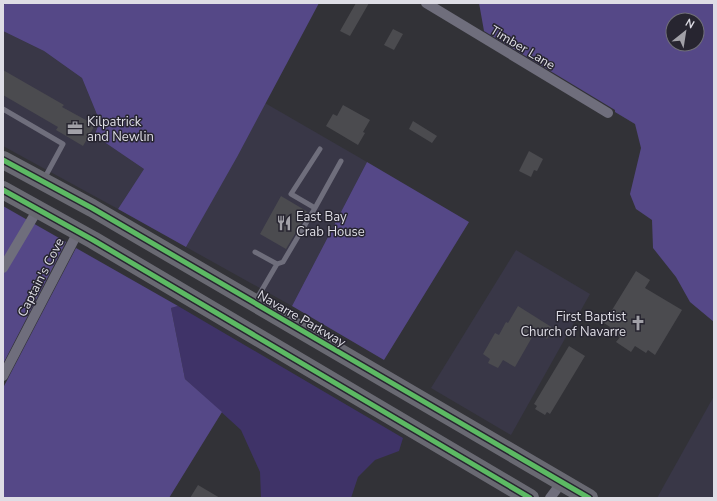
<svg xmlns="http://www.w3.org/2000/svg" width="717" height="501" font-family="'Nunito Sans',sans-serif">
	<rect width="100%" height="100%" fill="#323237"/>
	<path fill="#393747" d="M3,31L44,51L82,78L98,117L97,129L94,135L144,169L118,209L3,146Z
		M265,103L367,162L292,306L186,247Z
		M516,250L590,294L511,435L431,388Z
		M714,396V498H657Z"/>
	<path fill="#3f3368" d="M178,306L403,438L399,451L375,460L358,477L351,498H261L260,472L241,430L185,379L171,308Z"/>
	<path fill="#554887" fill-rule="evenodd" d="M5,3H319L237,157L186,247L118,209L144,169L94,135L97,129L98,117L82,78L44,51L3,31V7Z
		M479,3H714V322L690,302L676,277L653,248L652,220L636,209L630,194L641,148L635,124L615,112V110L484,31ZM673,20H697V44H673Z
		M367,162L469,222L384,360L292,306Z
		M3,206L66,242L3,364Z
		M76,248L178,306L171,308L185,379L222,412L169,498H3V388Z"/>
	<path fill="#4b4b4f" d="M356,3H369L350,36L340,31Z
		M393,29L403,34L394,50L384,45Z
		M3,70L64,105L62,107L95,125L83,146L56,130L58,127L3,95Z
		M343,105L370,120L363,132L365,133L358,145L326,126L333,114L337,116Z
		M413,121L437,136L432,143L409,129Z
		M529,151L543,159L537,171L534,170L531,177L519,171Z
		M281,196L308,212L286,249L260,234Z
		M636,271L650,280L645,288L682,310L655,355L648,350L646,353L635,346L631,352L616,342L620,337L609,330L610,327L604,323Z
		M518,306L553,328L547,339L535,332L515,367L503,360L498,368L488,363L490,359L483,354L495,333L499,335L506,322L508,323Z
		M569,346L585,356L550,414L547,412L545,415L535,409L537,406L534,404Z
		M198,485L220,498H190Z"/>
	<g fill="none" stroke-linecap="round" stroke-linejoin="round">
		<path stroke="#6f6e7c" stroke-width="5" d="M3,109L63,144L44,179
			M315,208L341,161
			M255,252L277,264L256,300
			M277,264L283,262L315,208L291,194L320,149"/>
		<path stroke="#6f6e7c" stroke-width="10" d="M426,3L608,113
			M3,268L38,209
			M3,376L78,232
			M550,498L562,482"/>
		<path stroke="#696972" stroke-width="18" d="M3,160L92,208L589,498
			M3,190L93,240L530,498"/>
		<g stroke="#272530" stroke-width="8">
			<path id="cycleway" d="M3,160L92,208L589,498
				M3,190L93,240L530,498"/>
		</g>
		<use href="#cycleway" stroke="#5cba63" stroke-width="5"/>
	</g>
	<defs>
		<g id="office-bare" transform="scale(1.2)"><path d="M-6-3h4V-5.5h4V-3h4V5H-6ZM-1-4.5V-3h2v-1.5ZM-6 0V1H6V0Z" fill="#a2a1a8" stroke="#272530" stroke-width="2.5" paint-order="stroke"/></g>
		<g id="restaurant-bare" transform="scale(1.2)"><path d="M-5-6h1v4h1v-4h1v4h1v-4h1v5L-1.5 .5V6h-2V.5L-5-1ZM5-6V6H3V1.5H1.5Q1.5-4 5-6Z" fill="#a2a1a8" stroke="#272530" stroke-width="2.5" paint-order="stroke"/></g>
		<g id="church-bare" transform="scale(1.2)"><path d="M-1.2-6h2.4v3.5h3.3v2.4h-3.3V6h-2.4V-.1h-3.3v-2.4h3.3Z" fill="#a2a1a8" stroke="#272530" stroke-width="2.5" paint-order="stroke"/></g>
	</defs>
	<g fill-rule="evenodd">
		<use href="#office-bare" x="75" y="128"/>
		<use href="#restaurant-bare" x="284" y="223"/>
		<use href="#church-bare" x="638" y="323"/>
	</g>
	<g text-anchor="middle" stroke-width="3" stroke-linejoin="round" paint-order="stroke">
		<g font-size="13" fill="#dedde5" stroke="#272530">
			<text transform="translate(523 47) rotate(31)" y="5">Timber Lane</text>
			<text transform="translate(40 277) rotate(-63)" y="5">Captain's Cove</text>
			<text transform="translate(302 318) rotate(30)" y="5">Navarre Parkway</text>
		</g>
		<g font-size="13" fill="#dedde5" stroke="#272530" text-anchor="start">
			<text x="87" y="126">Kilpatrick<tspan x="87" dy="15">and Newlin</tspan></text>
			<text x="296" y="221">East Bay<tspan x="296" dy="15">Crab House</tspan></text>
			<text x="626" y="321" text-anchor="end">First Baptist<tspan x="626" dy="15">Church of Navarre</tspan></text>
		</g>
	</g>
	<rect width="717" height="501" fill="none" stroke="#dedde5" stroke-width="8"/>
	<g transform="translate(685 32) rotate(30)"><circle r="19" fill="#272530" stroke="#706f78"/>
	<path d="M0-3L7 15L0 10L-7 15Z" fill="#a2a1a8"/>
	<text y="-6" font-size="11" font-weight="bold" text-anchor="middle" fill="#dedde5">N</text>
	</g>
</svg>
